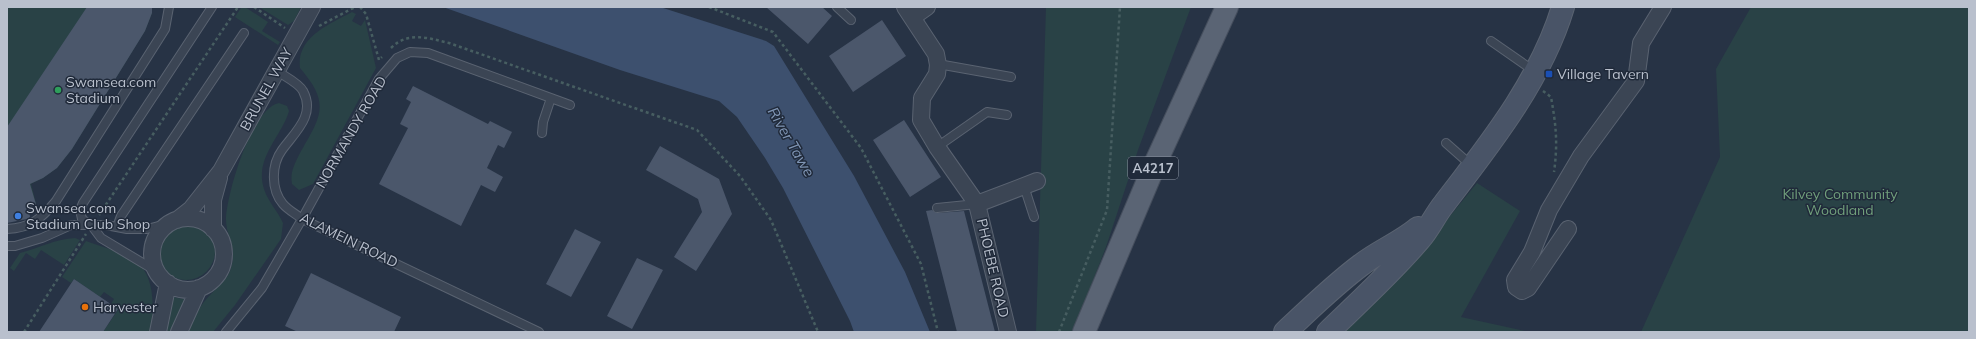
<svg xmlns="http://www.w3.org/2000/svg" width="1976" height="339" font-family="Mulish,sans-serif">
	<rect width="100%" height="100%" fill="#273345"/>
	<path fill="#294246" d="M7,7H152V13L145,31L72,149L57,168L43,178L31,184L38,211L7,212Z
		M245,7L268,22L262,31L280,42L278,45L235,17L241,8Z
		M259,7H301L294,21L288,25Z
		M1046,7H1191L1138,150L1106,247L1073,332H1036Z
		M1751,7H1969V332H1641L1720,157L1716,69Z
		M352,12L356,14L352,21L361,26L365,20L376,68L313,184L299,190L292,184C290,173 294,165 299,155C320,117 332,105 300,68C296,37 330,24 352,12Z
		M279,103L287,106L289,111C282,136 254,158 264,189C268,202 278,211 283,223L281,239L235,305L213,332H187C193,316 201,304 213,292C219,285 227,279 230,271C239,247 225,237 226,217C228,191 251,109 279,103Z
		M1477,183L1520,211L1461,317L1530,332H1345L1432,238Z
		M157 251a29 29 0 1 1 58 0a29 29 0 1 1-58 0Z
		M75,238L80,240L64,265L41,250L35,259L26,253L14,271L10,268L20,253C39,248 56,239 75,238Z
		M86,241C102,247 124,252 137,262C156,278 153,310 152,332H103L118,310L111,304L114,299L104,292L100,297L74,279L71,283L62,277Z
		M168,296L188,300L175,332H167L169,308Z"/>
	<path fill="#3d506e" d="M443,7H660L766,41L774,46L854,176L905,272L930,332H854L850,321L783,188L765,158L737,117L719,101L620,70Z"/>
	<path fill="#4b576b" d="M87,7H152V13L145,31L72,149L57,168L43,178L30,184L38,211H29L30,217L27,219L7,223V127Z
		M766,7H822L832,16L808,44Z
		M882,20L906,56L853,92L829,56Z
		M413,86L488,124L490,121L512,132L504,148L498,145L487,168L503,177L495,192L481,185L461,226L379,184L408,128L400,124L411,102L406,99Z
		M904,120L941,177L910,197L873,140Z
		M660,146L719,179L732,214L696,271L674,257L702,212L698,199L646,170Z
		M932,210L937,213L964,211L995,332H957L926,211Z
		M575,229L601,242L571,297L546,284Z
		M637,258L663,270L632,329L607,316Z
		M311,273L401,317L394,332H298L285,326Z
		M74,279L118,309L103,332H39Z"/>
	<g fill="none" stroke-linecap="round" stroke-linejoin="round">
		<g stroke="#5a6371" stroke-width="10">
			<path id="lane" d="M837,7L851,20
				M1491,41L1534,71
				M938,64L1011,77
				M277,71C284,76 299,83 303,91C316,115 295,132 282,150C271,165 271,190 283,204C288,210 296,214 302,219L539,332
				M542,133L543,122L551,98
				M1446,143L1472,166
				M937,147L987,112L1007,115
				M1024,186L1034,217
				M937,208L977,204
				M117,227L121,216L244,33
				M7,229C31,228 42,218 56,201L165,29L169,7
				M7,246H15L42,238L71,225H106L127,229H147L170,223
				M156,271L101,238L92,226L82,219L80,210L83,203L212,7
				M226,332L262,288L302,219L379,79L397,58L410,52L428,53L570,105"/>
		</g>
		<g stroke="#5a6371" stroke-width="18">
			<path id="street" d="M905,7L936,54L938,65L937,74L922,98L921,120L937,147L977,204L1008,332
				M913,17L927,7
				M977,204L1037,181
				M152 254a36 36 0 1 1 72 0a36 36 0 1 1-72 0Z
				M177,220L191,209L221,171L312,7
				M213,229V200L219,178
				M1568,229L1528,288L1522,291L1516,287L1515,280L1532,252L1549,210L1581,156L1636,81L1641,43L1663,7
				M158,332L168,283
				M179,332L199,288"/>
		</g>
		<g stroke="#5a6371" stroke-width="24">
			<path id="secondary" d="M1285,332C1310,309 1334,285 1361,265C1379,251 1400,243 1418,228
				M1328,332C1359,302 1392,272 1420,239C1429,229 1435,215 1444,204C1490,144 1541,80 1563,7"/>
		</g>
		<g stroke="#454e5d" stroke-width="24">
			<path id="primary" d="M1084,332L1155,164L1227,7"/>
		</g>
		<path stroke="#475e61" stroke-width="2.5" stroke-dasharray="3 3" stroke-linecap="butt" d="M254,7L285,28
			M360,7L366,14L379,60L382,57
			M709,7L773,32L861,148L921,264L938,332
			M319,26L355,7
			M391,48C408,31 428,38 449,43L697,130L740,176L771,220L818,332
			M1543,91L1551,97C1556,125 1558,143 1554,172
			M99,215L238,7
			M24,332L86,234
			M1059,332L1107,210L1120,7"/>
		<use href="#lane" stroke="#3b4554" stroke-width="8"/>
		<use href="#street" stroke="#3b4554" stroke-width="16"/>
		<use href="#secondary" stroke="#495467" stroke-width="22"/>
		<use href="#primary" stroke="#5a6474" stroke-width="22"/>
	</g>
	<rect fill="#1a4fb4" stroke="#202a3a" stroke-width="1.5" x="1545" y="70" width="8" height="8" rx="2"/>
	<circle fill="#2e9e5b" stroke="#202a3a" stroke-width="1.5" cx="58" cy="90" r="4"/>
	<circle fill="#3f7fe0" stroke="#202a3a" stroke-width="1.5" cx="18" cy="216" r="4"/>
	<circle fill="#e8710a" stroke="#202a3a" stroke-width="1.5" cx="85" cy="307" r="4"/>
	<g text-anchor="middle" stroke-width="3" stroke-linejoin="round" paint-order="stroke">
		<rect fill="#202a3a" stroke="#8b93a1" stroke-width="1" x="1128" y="157" width="50" height="22" rx="3"/>
		<g font-size="13" font-weight="bold" fill="#b9c0cd">
			<text x="1153" y="173">A4217</text>
		</g>
		<g font-size="14" fill="#b9c0cd" stroke="#202a3a" text-anchor="start">
			<text x="1557" y="79">Village Tavern</text>
			<text x="66" y="87">Swansea.com<tspan x="66" dy="16">Stadium</tspan></text>
			<text x="26" y="213">Swansea.com<tspan x="26" dy="16">Stadium Club Shop</tspan></text>
			<text x="93" y="312">Harvester</text>
		</g>
		<g font-size="14" fill="#b9c0cd" stroke="#202a3a">
			<text transform="translate(266 89) rotate(-61)" y="5">BRUNEL WAY</text>
			<text transform="translate(351 132) rotate(-60)" y="5">NORMANDY ROAD</text>
			<text transform="translate(349 240) rotate(26)" y="5">ALAMEIN ROAD</text>
			<text transform="translate(993 268) rotate(77)" y="5">PHOEBE ROAD</text>
		</g>
		<g font-size="14" fill="#709f7b" stroke="#202a3a">
			<text x="1840" y="199">Kilvey Community<tspan x="1840" dy="16">Woodland</tspan></text>
		</g>
		<g font-size="15" font-style="italic" fill="#8096b5" stroke="#202a3a">
			<text transform="translate(791 142) rotate(60)" y="5">River Tawe</text>
		</g>
	</g>
	<rect width="1976" height="339" fill="none" stroke="#b9c0cd" stroke-width="16"/>
</svg>
